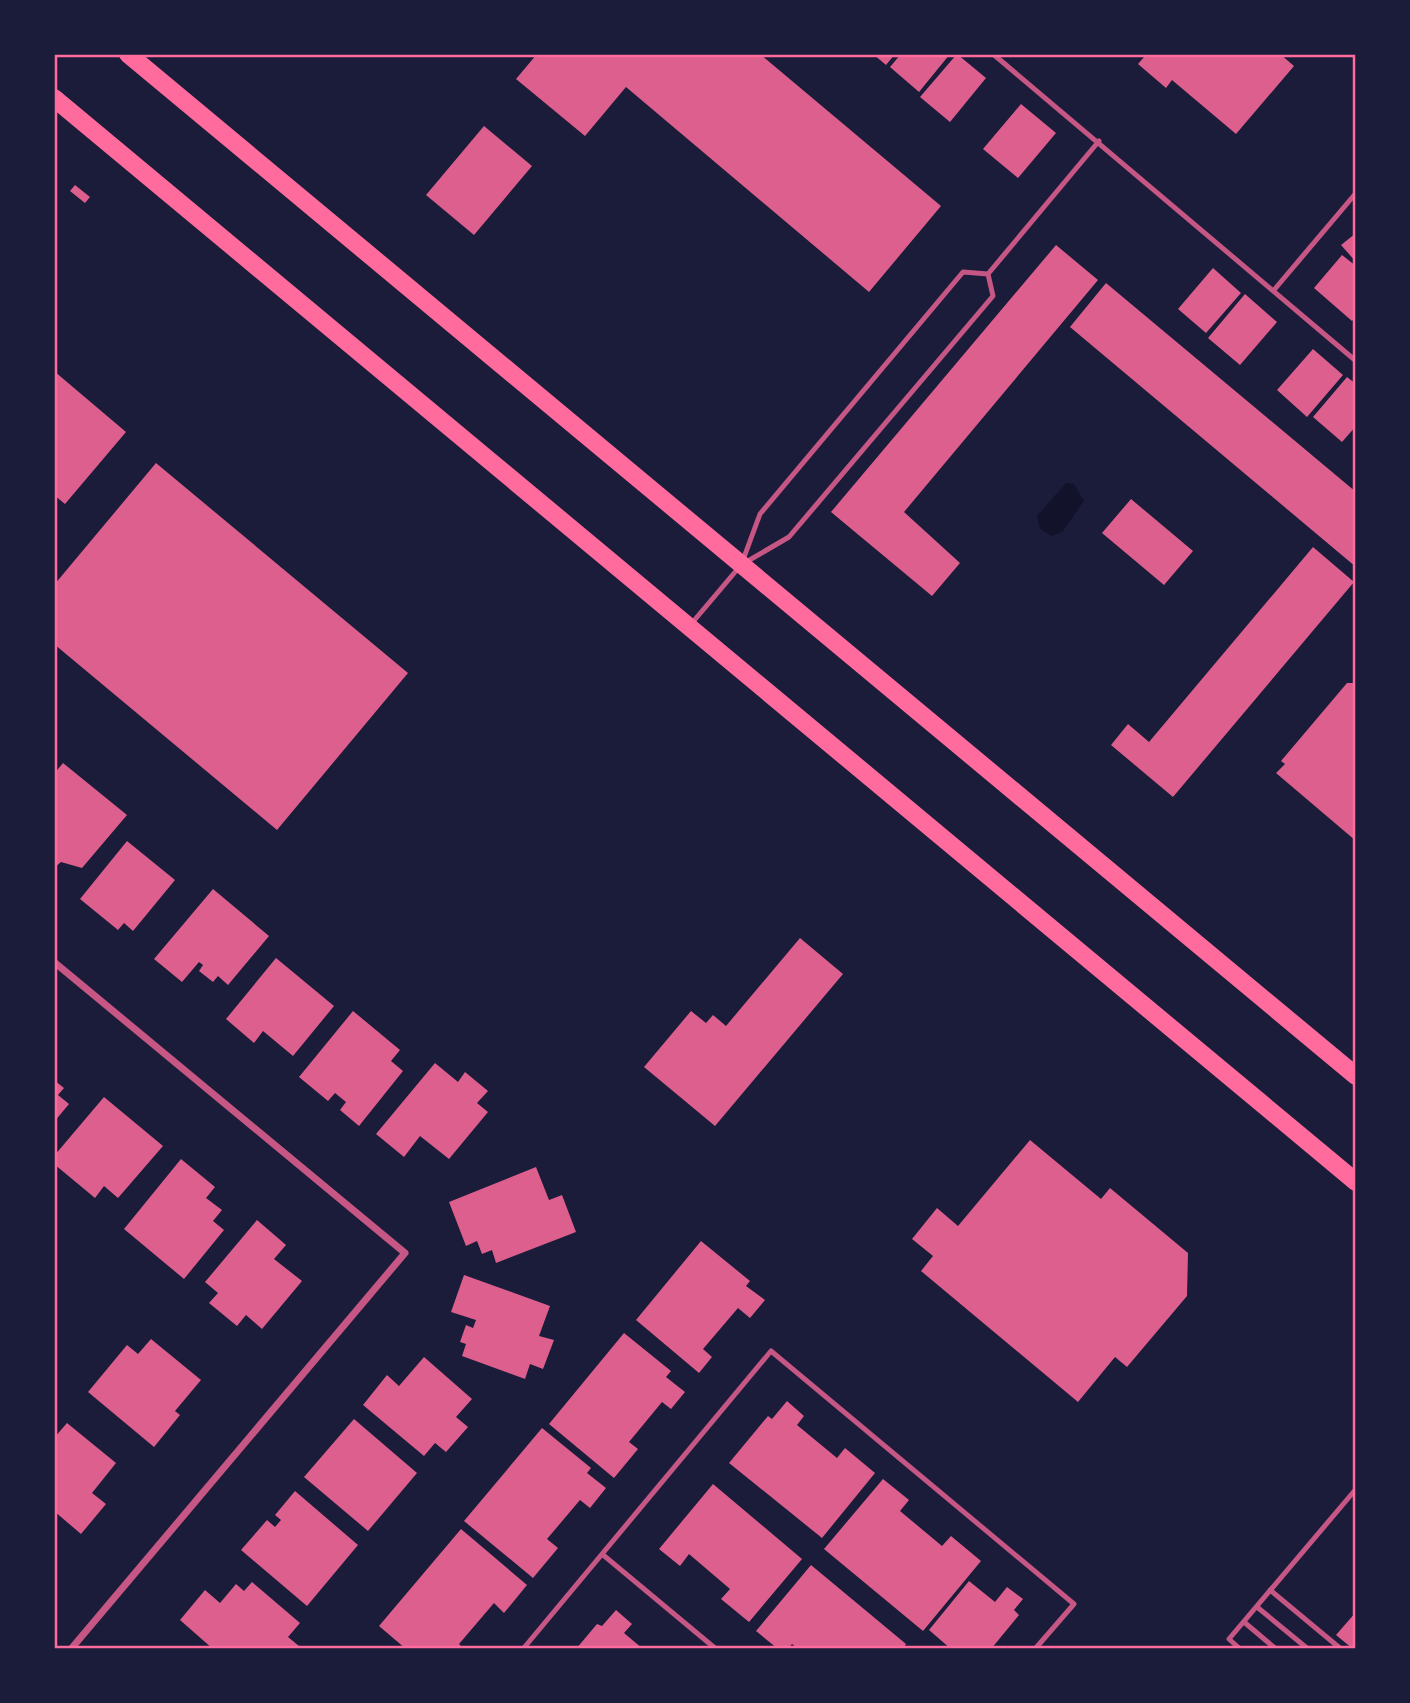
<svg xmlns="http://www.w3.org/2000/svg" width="1410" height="1703" font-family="'Golos Text',sans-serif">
	<rect width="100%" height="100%" fill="#1b1b3a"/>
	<path fill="#12122b" d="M1066,483L1074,484L1084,501L1063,531L1052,536L1040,529L1037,516Z"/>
	<path fill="#dd5f8e" d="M537,54H760L941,206L869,292L626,87L585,136L516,79Z
		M873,54H895L886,65Z
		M901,54H950L919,92L890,67Z
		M957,54L986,78L950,122L920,97Z
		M1141,54H1280L1294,66L1236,134L1172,80L1166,88L1138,64L1144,57Z
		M1021,104L1056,133L1018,178L983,149Z
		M484,126L532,166L474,235L426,195Z
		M75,185L90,197L85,203L70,191Z
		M1356,233V262L1341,245Z
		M1056,245L1098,280L904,512L960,563L932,596L831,512Z
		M1342,255L1356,266V316L1352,321L1314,288Z
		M1213,268L1241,293L1206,333L1178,309Z
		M1106,283L1356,492V567L1070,327Z
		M1245,294L1277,322L1240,365L1208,338Z
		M1313,349L1343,375L1307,417L1277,390Z
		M54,371L126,432L65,504L54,495Z
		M1347,377L1356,384V426L1342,442L1313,417Z
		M156,463L408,673L277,830L54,644V585Z
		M1131,499L1193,551L1164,585L1102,533Z
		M1313,547L1354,582L1173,797L1111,745L1128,724L1149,742Z
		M1347,683H1356V841L1276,773L1285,764L1281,761Z
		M63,763L127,815L82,868L61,862L54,868V774Z
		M127,841L175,880L133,931L124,923L118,930L80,899Z
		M213,889L269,936L228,985L218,976L213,982L199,971L203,965L199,962L182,982L154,959Z
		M800,938L843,974L715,1126L644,1067L691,1011L706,1023L713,1015L726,1026Z
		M276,958L334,1006L293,1056L263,1031L254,1043L226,1019Z
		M353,1011L400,1050L391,1061L403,1071L359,1126L340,1110L346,1102L335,1093L328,1101L299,1077Z
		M435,1063L458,1082L465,1072L488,1091L477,1103L488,1112L449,1159L420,1136L404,1157L376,1134Z
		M54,1080L64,1088L58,1095L69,1104L54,1122Z
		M104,1097L163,1146L118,1198L104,1186L95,1198L54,1164V1156Z
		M1030,1140L1101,1199L1110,1188L1188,1253L1187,1296L1127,1367L1115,1357L1078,1402L921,1271L933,1256L912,1239L937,1208L958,1226Z
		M181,1159L215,1187L206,1198L222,1210L213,1221L224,1230L184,1279L124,1229Z
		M536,1167L549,1200L562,1195L576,1232L496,1263L492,1250L482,1254L477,1241L466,1246L449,1202Z
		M257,1220L286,1245L274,1259L302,1281L262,1329L246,1315L237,1326L209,1303L218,1293L205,1282Z
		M701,1241L750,1281L746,1286L765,1300L750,1318L738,1308L703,1349L712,1357L699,1373L636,1320Z
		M464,1275L550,1306L539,1336L554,1340L543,1369L530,1364L525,1379L462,1356L466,1344L460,1342L466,1325L473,1328L476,1320L451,1312Z
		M624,1333L671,1371L666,1377L685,1392L671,1409L662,1402L629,1442L638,1449L614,1478L549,1424Z
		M151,1339L201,1380L175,1411L180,1415L154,1447L88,1392L127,1345L138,1354Z
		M424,1357L472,1399L456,1417L468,1427L446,1452L435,1443L424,1456L363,1405L387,1375L399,1386Z
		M787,1401L804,1416L797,1425L837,1458L845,1448L875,1473L822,1538L729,1463L768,1416L772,1419Z
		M354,1419L417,1473L368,1531L304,1477Z
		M67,1423L116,1463L92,1493L106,1504L81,1534L54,1511V1438Z
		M542,1428L591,1468L587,1473L606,1488L590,1508L580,1500L547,1539L558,1548L533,1578L464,1521Z
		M883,1479L909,1500L900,1511L942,1546L951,1536L981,1561L923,1631L824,1549Z
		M713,1484L802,1559L749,1622L721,1599L730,1589L689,1554L680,1566L659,1549Z
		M295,1491L358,1545L307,1606L241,1550L267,1520L275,1527L281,1520L275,1515Z
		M461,1529L527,1585L504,1613L494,1603L459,1644L464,1649H406L379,1626Z
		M811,1565L906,1644L903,1649H798L792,1644L788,1649H778L756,1631Z
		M969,1581L995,1602L1007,1587L1023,1599L1014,1610L1019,1615L991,1649H951L929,1630Z
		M252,1582L300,1623L288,1637L299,1646L296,1649H213L180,1620L205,1590L220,1603L236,1584L244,1591Z
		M616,1610L632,1624L624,1633L643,1649H576L597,1624L602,1626Z
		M1356,1612V1649H1353L1336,1635Z"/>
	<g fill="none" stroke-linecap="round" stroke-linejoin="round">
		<path stroke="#c65784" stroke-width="5" d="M993,54L1356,361
			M988,274L1099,141
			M1274,290L1356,193
			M743,560L760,514L963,272L988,274
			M692,623L741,565L789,537L993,296L988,274
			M602,1554L716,1649
			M1270,1590L1341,1649
			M1257,1607L1308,1649
			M1244,1622L1276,1649
			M523,1649L771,1351L1074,1604L1035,1649
			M1240,1649L1229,1639L1356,1489"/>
		<path stroke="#c65784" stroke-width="7" d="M54,962L405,1253L71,1649"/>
		<path stroke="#ff6b9d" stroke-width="18" d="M128,54L1356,1076
			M54,98L1356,1182"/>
	</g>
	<rect width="1410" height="1703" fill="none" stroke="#1b1b3a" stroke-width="112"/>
	<rect x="56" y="56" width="1298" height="1591" fill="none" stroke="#ff6b9d" stroke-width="2.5"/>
</svg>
